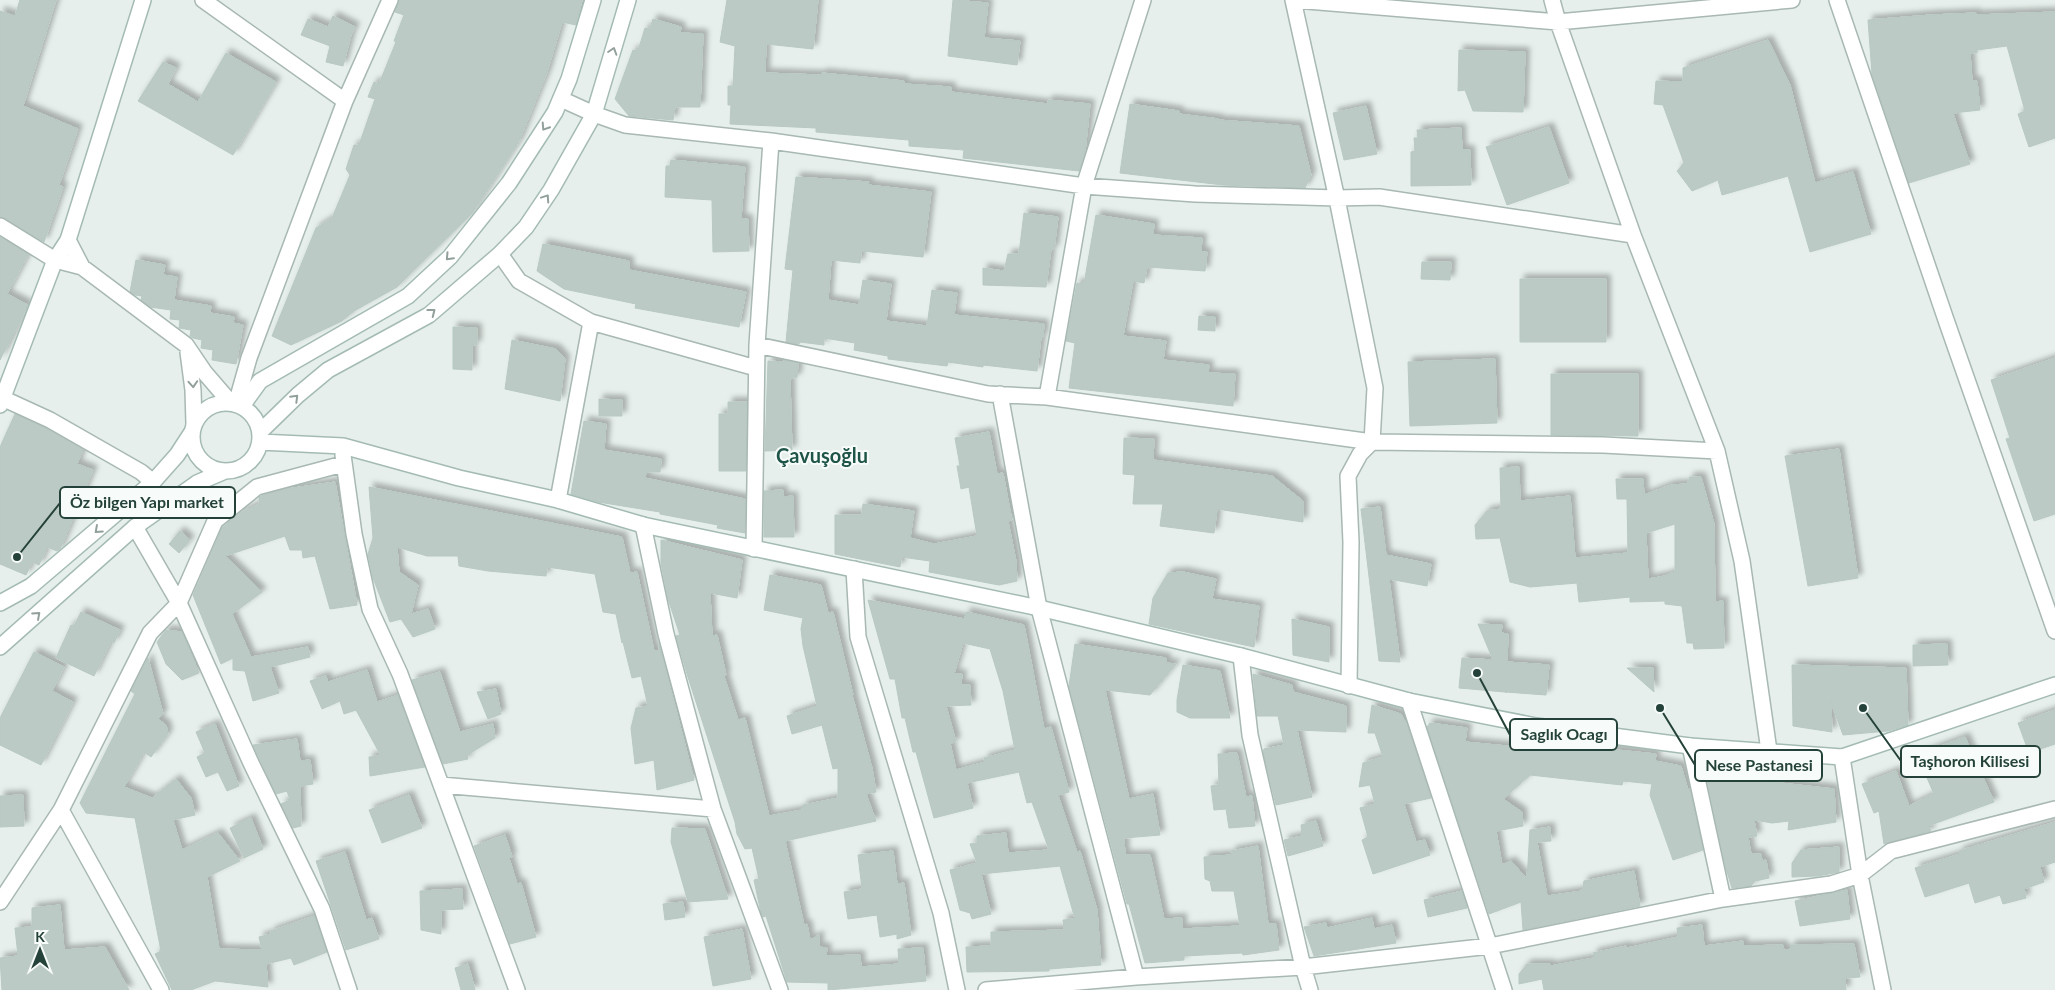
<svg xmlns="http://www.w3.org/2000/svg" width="2055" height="990" font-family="Lato,sans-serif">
	<defs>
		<filter id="shadow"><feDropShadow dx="4.5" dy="-4.5" stdDeviation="2.5" flood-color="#0004"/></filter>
	</defs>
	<rect width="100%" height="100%" fill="#e6efeb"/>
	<path fill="#bbcac4" stroke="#b8c9c2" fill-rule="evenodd" filter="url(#shadow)" d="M20,0H56L23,106L78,129L59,185L63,187L44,242L0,217V11L15,16Z
		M399,0H582L576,25L562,22L547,72L519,141L473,212L397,287L354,311L342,321L291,345L272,336L316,228L332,218L350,175L346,169L354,145H359L375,99L368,97L374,82L379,84L396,42L394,41L404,15L395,12Z
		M727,0H818L813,49L766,44L765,73L821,75L822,73L904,81V84L951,87V92L1048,104V100L1090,104L1085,152L1079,171L963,158L964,150L909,146V140L816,132V128L730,124L731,105H728V86H733L735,46L720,42Z
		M953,0L988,3L984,38L1020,41L1017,65L948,56Z
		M2055,12V138L2029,147L2018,114L2025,111L2007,46L1977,50V53H1970L1972,81H1977L1980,110L1953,113L1970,164L1909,183L1872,74L1868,20L1931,15L1976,13V15Z
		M333,16L355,27L351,35L343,66L326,62L330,46L301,35L308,19L328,27Z
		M653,19L681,27L680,33L703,34L700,107H675L673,120L629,116L615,99L633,50L638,51L645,28L650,29Z
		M1768,40L1790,85L1815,183L1853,172L1871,234L1810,252L1788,176L1722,195L1718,180L1692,191L1677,171L1684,163L1663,105L1654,104L1656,81L1683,82V68Z
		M1459,50L1525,52L1523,112L1473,111L1465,90L1458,91Z
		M226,53L276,82L233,155L138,101L163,62L176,68L168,84L198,102Z
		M1130,104L1179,111V114L1219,119L1218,120L1299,126L1311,175L1305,188L1223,185L1120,173Z
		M1366,106L1377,154L1344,160L1333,113Z
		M1549,127L1569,183L1507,205L1486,147Z
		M1461,128L1462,150H1470L1471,185L1411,186V152L1415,151L1414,138H1418L1417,130Z
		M671,160L745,167L741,219H748L749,251L713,252L712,200L665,197L666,166H670Z
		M796,177L869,182L868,185L931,192L923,257L861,251L860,263L831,260L828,300L859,305L863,280L891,284L886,321L927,326L932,290L957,293L954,315L1044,324L1043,337H1041L1037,371L983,365V367L948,362L947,366L888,359V356L854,350L855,343L824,338V345L800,342L799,344L786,342L793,270L785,269Z
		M1024,213L1058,217L1054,249H1051L1046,287L983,285V268L1004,271L1008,254H1019Z
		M1096,215L1154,224L1153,235L1202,238L1201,252H1207L1205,271L1147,267L1144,283L1133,281L1123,336L1166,341L1163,360L1209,365L1208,373L1235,374L1233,406L1069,388L1075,343L1066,341L1077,283L1084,284Z
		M0,237L28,254L7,294L28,305L0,360Z
		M543,244L629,261V270L746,292L739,327L635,308L636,304L564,289L537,271Z
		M136,260L165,265L163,275L177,277L174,300L211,306L210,313L234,317L233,323L243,325L236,364L212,360L213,350L201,348L202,340L193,338L190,336L191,330L179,328L180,320L170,319L171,310L150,307L141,300L142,296L135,295L130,292Z
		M1422,262H1451L1450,280L1421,279Z
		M1520,279H1606V342H1520Z
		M1199,316L1215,317V331L1198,330Z
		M453,327L477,328V345H472V370L453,369Z
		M512,340L556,349L565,359L560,401L505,389Z
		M2055,358V514L2034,521L2006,439L2010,438L1991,380Z
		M1495,359L1497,423L1410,426L1408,362Z
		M784,360L798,363L797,377L790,379L792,450L765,451L768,361L784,362Z
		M1551,374H1638V436L1551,435Z
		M599,399L622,400V416H599Z
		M728,402H747L746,471H719V414H728Z
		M15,414L46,428L83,449L77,464L93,470L60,549L57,551L47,547L39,565L32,562L26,575L0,564V447Z
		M584,421L606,424L604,450L661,459L660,472H646L645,478L745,499V533L717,528L718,525L660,514V512L598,502L571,494Z
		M989,432L997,474L1003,473L1007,495L1012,520L1008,521L1016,561L1017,581L999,585L929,572L930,561L901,557L900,567L835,554V515H862L863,504L914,511L910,538L934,544L977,536L969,487L961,489L957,466H960L955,438Z
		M1124,438L1154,439L1153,460L1272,476L1303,501V522L1217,509L1214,533L1160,526L1163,504H1133L1135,475L1123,474Z
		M1839,449L1858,578L1808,586L1785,456Z
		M1519,467L1520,501L1570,496L1575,558L1628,553L1627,499H1617L1616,479H1643L1644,495L1671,485L1687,484L1690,477H1701L1714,524L1715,602L1723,601L1724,648L1694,649L1693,643H1687L1682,606L1665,604V601L1630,602V597L1579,602L1577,583L1530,587L1510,582L1500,538L1476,539L1475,525L1487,511L1501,509L1500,468ZM1675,524V572L1665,576L1648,579L1646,533Z
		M335,482L357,605L330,609L315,556L303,558L302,550H290L285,536L225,556L262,592L232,614L251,657L308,647L310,657L270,667L279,693L253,701L245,671L233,670V658L221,664L193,595L222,528L240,513L259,504V497L261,496L286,489Z
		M369,487L622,537L630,573L637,572L654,651H659V644L694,780L657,790L654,760L635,764L631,728L636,708L648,706L641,676L632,678L623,642L622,643L616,614L603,612L595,574L547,567L546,576L488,571L459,566L458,556H427L397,547L399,572L418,585L411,614L428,609L435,629L413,637L401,619L390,622L373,578L368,554L373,538Z
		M783,490V497L793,496L794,537H764V491Z
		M1380,507L1386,555L1431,564L1427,586L1389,579L1400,662L1379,661L1361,509Z
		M180,531L190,540L179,553L169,544Z
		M661,540L742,560L737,598L710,593L712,636L717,635L726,675L724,676L738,720L745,718L769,816L802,810L803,805L838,798V768L833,769L822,725L792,734L787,716L817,706L803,646L801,629L803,618L764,610L770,575L821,585L828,613L833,612L853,695H852L872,768L876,792L866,794L876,821L785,841L804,925L807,924L810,940L819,935V947L827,948L826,956L860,955L861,967L899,964L898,949L923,948L926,981L828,990V983L787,982L766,916L763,917L761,913L754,880L759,879L752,848L745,849L737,834L735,822L687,674L676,636L680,635L668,599L661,563Z
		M1183,572L1216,579L1212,599L1259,606L1254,647L1149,624L1153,598L1168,573Z
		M868,600L965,619L966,612L1024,625L1044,729L1051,727L1069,792L1058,795L1077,852L1080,851L1097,910L1101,965L1049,969V971L967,972L966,947L991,946V932L1064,930L1063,920L1075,919L1060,866L981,874L991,914L972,919L970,913L960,910L950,870L977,863L970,844L977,843V836L1006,833L1008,853L1049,850L1032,802L1027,803L1019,772L967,783L973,808L934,818L916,752H913L905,718H902L895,679H890ZM963,643L990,649L1003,691L1015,750L984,758L985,762L956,770L950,743L956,742L946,706L971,705L970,685H961L962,674H954Z
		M81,612L120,630L114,643L111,641L94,676L56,658L71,625L74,626Z
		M1292,619L1329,627V662L1293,655Z
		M1478,624L1502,625L1501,633L1508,634L1507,662L1549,665L1546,695L1506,692V693L1505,692L1459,688L1462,658L1493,660Z
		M166,630L182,632L199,673L182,680L166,664L157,642Z
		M1075,644L1166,658V663L1176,664L1150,695L1105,690L1129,799L1153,794L1160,835L1124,838L1125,855H1150L1164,919L1182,918V929L1240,926L1234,891H1212L1210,881L1205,879L1204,857L1232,855L1231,851L1258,846L1268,924H1276L1279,950L1243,955L1242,953L1184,956V960L1145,963L1129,904H1127L1069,686Z
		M1947,644L1948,665L1913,666V645Z
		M34,652L64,667L52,691L73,702L41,765L0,745V718Z
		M148,658L163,714L158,719L166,725L168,734L151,757L144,752L124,787L152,798L176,779L191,798L195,815L173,820L182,850L218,833L240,861L207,877L219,949L262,950L259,937L271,934V931L314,916L327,952L294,965L291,958L266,964L268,987L215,981L191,990H172L155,954L161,951L135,818L86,813L80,803L135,694L131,691Z
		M1183,665L1220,671L1230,718H1190L1177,712V700Z
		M1792,665L1906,668L1908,725L1888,731L1843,735L1831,702L1832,732L1793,726Z
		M1627,668H1653L1654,692Z
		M367,670L377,702L398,695L425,767L370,776L369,757L381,756L356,710L344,714L340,701L322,709L310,681L326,676L328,682Z
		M440,672L460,732L493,724L495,738L467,755L468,759L443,764L412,680Z
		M1253,674L1292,685L1293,692L1346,706V732L1297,730L1312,797L1276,805L1263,752L1264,749L1284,745L1278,716H1257Z
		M496,689L501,714L488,719L477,692Z
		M1372,705L1401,714L1407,725L1431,798L1404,804L1416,842L1425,840L1430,855L1373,874L1362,840L1368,837L1360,808L1375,804L1370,785L1359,787L1363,763L1383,757L1375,733H1368Z
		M2055,710V744L2029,753L2018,723Z
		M1430,723L1467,728L1465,742L1528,748L1529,741L1656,754L1655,761L1681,766L1688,790L1690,789L1703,850L1673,860L1650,795L1652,784L1623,781L1622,785L1530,775L1503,799L1522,812L1523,826L1496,831L1502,865L1511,861L1527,879L1530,830L1550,827L1551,841L1537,842L1547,896L1582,891L1584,881L1634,871L1640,906L1523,930L1521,902L1489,914L1427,727Z
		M215,724L239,786L227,791L218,772L206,777L197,757L205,753L196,732Z
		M1965,737L1994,802L1928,826L1931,831L1884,844L1879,811L1874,813L1862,784L1896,771L1909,806L1934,794L1917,755Z
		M297,739L300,761L310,760L313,784L300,786L301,826L293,828L281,804L290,800L287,791L276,794L253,745Z
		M1237,753L1246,797L1252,796L1255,826L1229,828L1226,809L1214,810L1211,786L1219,785L1218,754Z
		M1718,776L1834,789L1836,822L1788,830L1789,821L1772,823L1754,820L1757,836L1748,837L1751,854H1761L1762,861L1766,860L1769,878L1755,881L1751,886L1732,888L1726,869L1707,781Z
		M23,795L24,826L0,827V796Z
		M409,795L422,828L382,843L369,810Z
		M251,818L263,849L244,858L230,828Z
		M1316,821L1323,846L1288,856L1284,840L1302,836L1301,825Z
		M2055,822V862L2040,867L2044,882L2024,889L2026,898L2003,904L2000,895L1975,903L1969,883L1925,897L1915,868L1960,854L1959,851Z
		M672,828L705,829L728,899L688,902L671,842Z
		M505,835L512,857L509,858L517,884L521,883L536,937L510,944L474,846Z
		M1839,847V872L1818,876L1792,877V863L1801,850Z
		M893,851L897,884L904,883L911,935L897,939V934L880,937L877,915L848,919L844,892L862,889L858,855Z
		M345,852L366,920L372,918L379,939L346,950L316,861Z
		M462,889L463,909L441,910V934L421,930L420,891Z
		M1847,890L1850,919L1800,926L1795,901Z
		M1462,891L1467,908L1428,917L1424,900Z
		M683,902L685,917L665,920L663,904Z
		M60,905L64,950L105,947L129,990H2L0,958L18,956L15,928L32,927V908Z
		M1372,918L1374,929L1392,925L1396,943L1314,956L1304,927L1326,923L1327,928Z
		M1702,925L1704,946L1743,941V946L1783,945L1784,950H1790L1791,945L1854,944L1860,977L1845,978L1846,990H1544L1542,979L1519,984V974L1527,964H1550V966L1594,958L1593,953L1626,946L1627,948L1678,937L1677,928Z
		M742,929L751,979L713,986L704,937Z
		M468,964L475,990H461L455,968Z"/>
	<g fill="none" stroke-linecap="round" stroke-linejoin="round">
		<g stroke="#a8b8b2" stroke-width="18">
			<path id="street" d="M203,0L345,101
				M1293,0L1337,199L1375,388L1372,442L1360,454L1348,476L1351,542L1349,686
				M1295,0L1558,22L1792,0
				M1552,0L1558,22L1633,235L1717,451L1742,561L1769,751
				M1837,0L1946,320L2055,631
				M561,99L594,114L625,125L771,141L1084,186L1195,194L1337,198L1379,197L1633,235
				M0,226L55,260L82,267
				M68,240L82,267L186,345L205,373L230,402
				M500,254L519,281L591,322L756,368
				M757,345L988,394L1047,397L1372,442L1603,445L1717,451
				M188,352L193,390L194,424
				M1000,394L1039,608L1136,977
				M0,397L50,420L141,472L153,482
				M1047,397L1084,186L1143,0
				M236,404L249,358L345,101L390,0
				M343,455L354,534L370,609L400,674L517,990
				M558,500L591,322
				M643,525L666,634L713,809L780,990
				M135,527L179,603L251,763L322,909L349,990
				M754,549L757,345L771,141
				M854,569L858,637L941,913L957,990
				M1241,656L1250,735L1303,967L1310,990
				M1409,701L1504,990
				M1690,746L1723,899
				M1842,757L1860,875L1883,990
				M441,785L713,809
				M0,902L61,810
				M161,990L61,810L150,633L179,603L215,521L257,487L343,464
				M986,990L1136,977L1303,967L1490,946L1723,899L1831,884L1860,875L1891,851L2055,809"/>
		</g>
		<g stroke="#a4bbb3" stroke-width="18">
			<path id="secondary" d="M192 437a34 34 0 1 1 68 0a34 34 0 1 1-68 0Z
				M0,405L55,260L68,240L143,0
				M242,406L260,381L408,296L450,257L509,183L555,112L569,79L593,0
				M260,432L298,395L328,370L429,315L500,254L526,227L551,190L594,114L628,0
				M260,442L343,446L459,478L558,500L643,525L1039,608L1241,656L1409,701L1536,726L1690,746L1842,757L2055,685
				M0,603L31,586L153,482L177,455L192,432
				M0,647L135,527L197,483L225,471"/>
		</g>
		<use href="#street" stroke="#fff" stroke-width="15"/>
		<use href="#secondary" stroke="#fff" stroke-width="15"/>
	</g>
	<defs><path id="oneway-chevron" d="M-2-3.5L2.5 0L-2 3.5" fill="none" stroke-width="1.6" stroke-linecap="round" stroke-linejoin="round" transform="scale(1.25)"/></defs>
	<g stroke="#92a09c">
		<use href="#oneway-chevron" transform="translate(613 51) rotate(-72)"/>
		<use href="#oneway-chevron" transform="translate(545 127) rotate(123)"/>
		<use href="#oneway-chevron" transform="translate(546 198) rotate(-56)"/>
		<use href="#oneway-chevron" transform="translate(449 257) rotate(133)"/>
		<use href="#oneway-chevron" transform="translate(432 312) rotate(-38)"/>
		<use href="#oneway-chevron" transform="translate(193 384) rotate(86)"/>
		<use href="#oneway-chevron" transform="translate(295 398) rotate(-45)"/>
		<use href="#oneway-chevron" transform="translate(98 530) rotate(138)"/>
		<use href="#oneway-chevron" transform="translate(37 615) rotate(-42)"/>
	</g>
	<g text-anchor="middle" stroke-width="4" stroke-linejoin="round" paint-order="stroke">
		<g font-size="20" font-weight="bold" fill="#1f5548" stroke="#f7fbf9">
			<text x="822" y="463">Çavuşoğlu</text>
		</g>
	</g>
	<path fill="none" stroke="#24423a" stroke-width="2" d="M17 557L60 503M1477 673L1510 735M1863 708L1901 761M1660 708L1695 765"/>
	<g fill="#24423a" stroke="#f7fbf9" stroke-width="2">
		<circle cx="17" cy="557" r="5"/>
		<circle cx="1477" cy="673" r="5"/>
		<circle cx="1863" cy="708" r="5"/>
		<circle cx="1660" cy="708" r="5"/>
	</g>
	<g fill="#f7fbf9" stroke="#24423a" stroke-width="2">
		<rect x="60" y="487" width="175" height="31" rx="5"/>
		<rect x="1510" y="719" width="107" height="31" rx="5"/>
		<rect x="1901" y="746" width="139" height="31" rx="5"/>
		<rect x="1695" y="750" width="127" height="31" rx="5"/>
	</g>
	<g font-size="16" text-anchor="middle" font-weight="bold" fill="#24423a">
		<text x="147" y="508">Öz bilgen Yapı market</text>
		<text x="1564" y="740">Saglık Ocagı</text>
		<text x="1970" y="767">Taşhoron Kilisesi</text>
		<text x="1759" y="771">Nese Pastanesi</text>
	</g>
	<g transform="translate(40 950)" stroke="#f7fbf9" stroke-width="4" paint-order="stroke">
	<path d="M0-4L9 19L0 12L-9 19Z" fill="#24423a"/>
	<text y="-8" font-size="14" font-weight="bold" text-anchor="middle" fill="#24423a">K</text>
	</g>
</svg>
